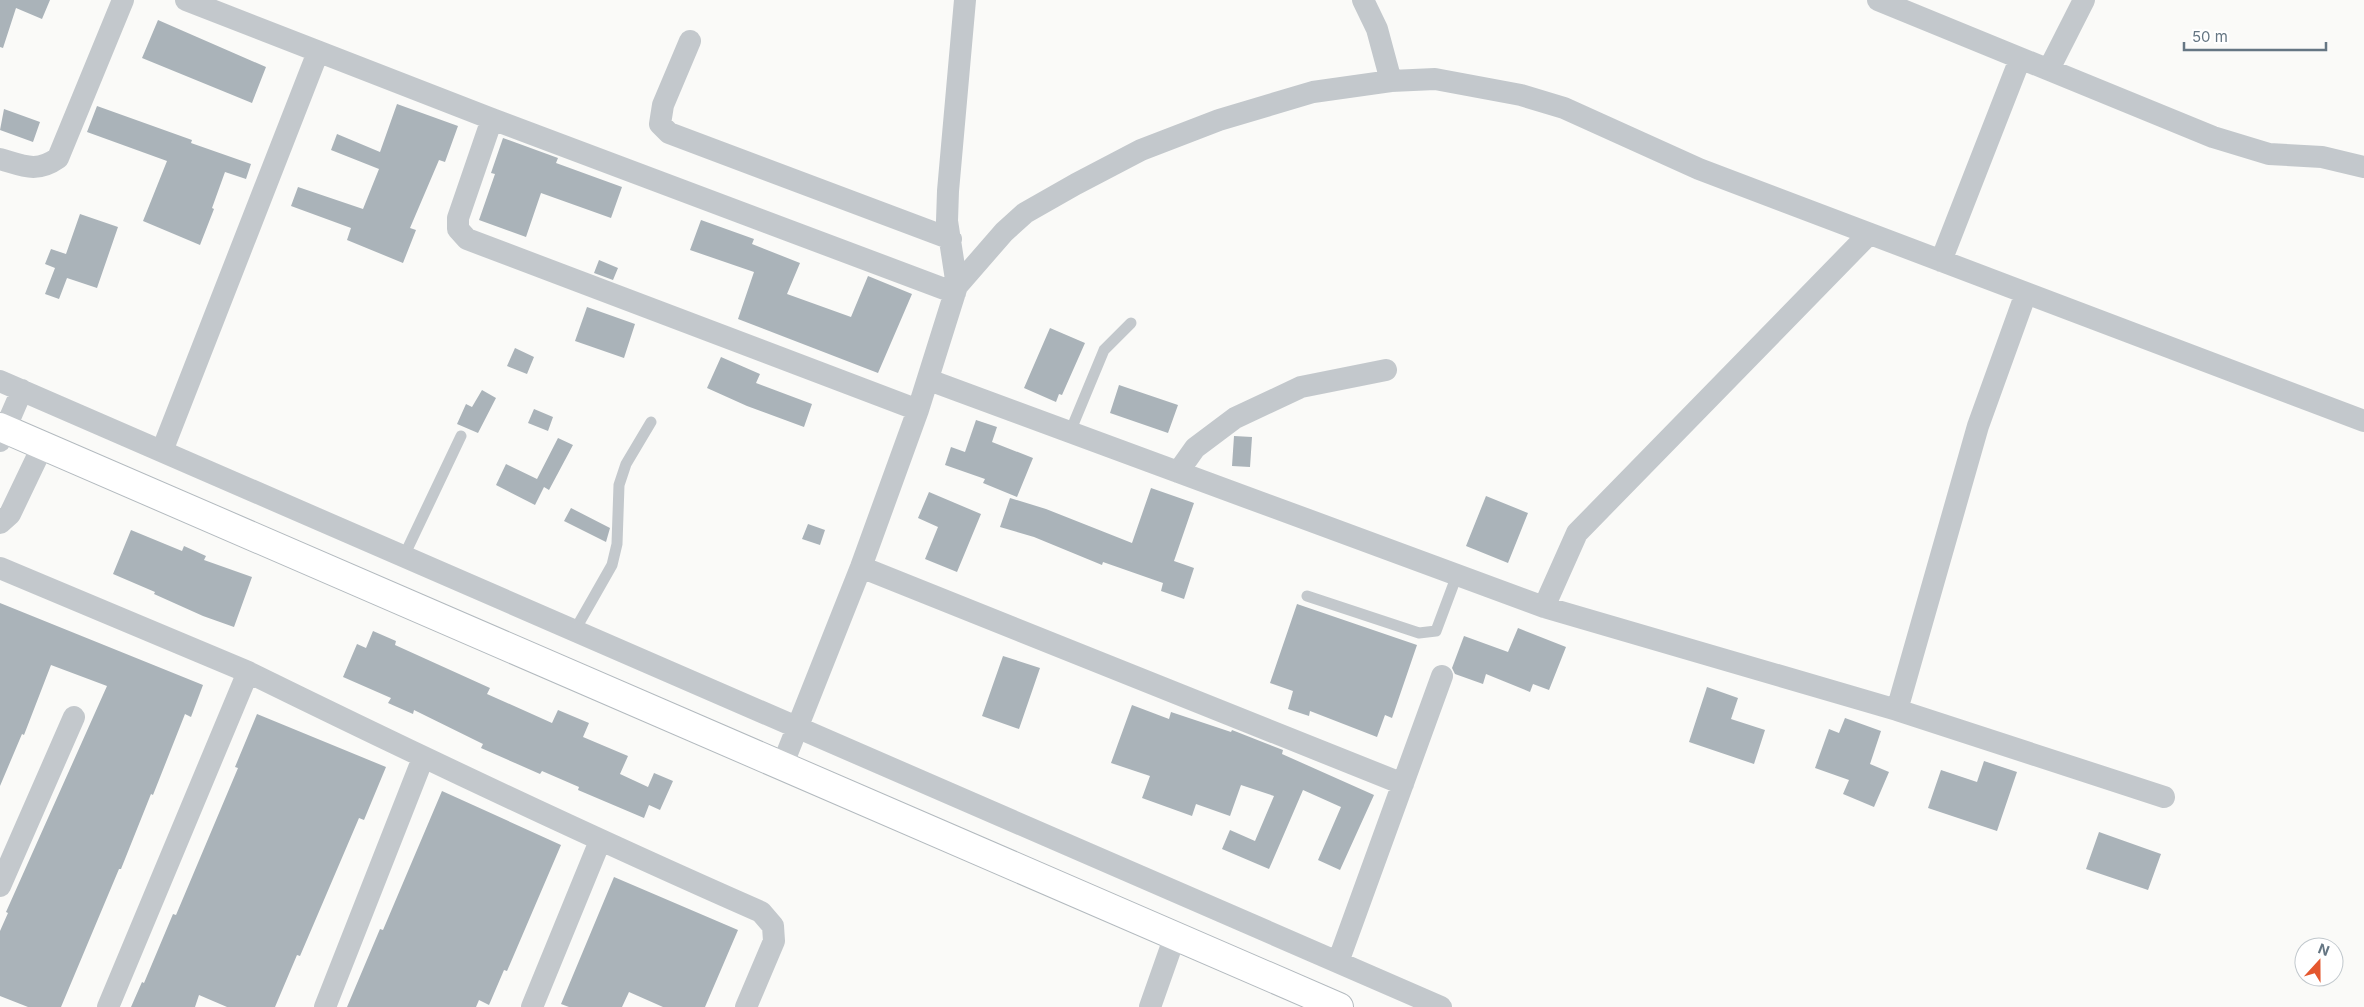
<svg xmlns="http://www.w3.org/2000/svg" width="2364" height="1007" font-family="Inter,sans-serif">
	<rect width="100%" height="100%" fill="#fafaf8"/>
	<path fill="#aab3b9" d="M0,0H50L42,19L16,8L3,48L0,47Z
		M158,20L266,67L252,103L142,58Z
		M397,104L458,126L445,162L439,160L410,228L416,230L403,263L347,240L351,228L291,206L298,187L363,209L379,169L331,150L337,134L380,152Z
		M97,106L192,140L191,143L251,164L246,179L225,172L212,208L214,209L200,245L143,221L167,161L87,132Z
		M4,109L40,122L33,142L0,130Z
		M503,138L558,158L556,163L622,187L611,218L541,193L526,237L479,220L495,174L491,173Z
		M80,214L118,227L97,288L67,278L59,299L45,294L55,268L45,264L51,249L66,254Z
		M701,220L754,239L752,244L800,263L787,294L851,317L868,276L912,294L878,373L738,319L754,272L690,250Z
		M599,260L618,268L613,280L594,273Z
		M587,307L635,324L624,358L575,341Z
		M1050,328L1085,343L1062,395L1059,394L1056,402L1024,388Z
		M515,348L534,357L527,374L507,366Z
		M721,357L760,374L756,383L812,404L804,427L747,406L707,388Z
		M1119,385L1178,405L1168,433L1110,413Z
		M482,390L496,398L478,433L457,424L466,404L472,407Z
		M534,409L553,417L548,431L528,423Z
		M976,420L997,427L992,442L1033,458L1017,497L983,483L985,479L945,465L951,447L965,452Z
		M1234,436L1252,437L1250,467L1232,466Z
		M558,438L573,445L549,490L544,487L535,505L496,485L506,464L537,479Z
		M1151,488L1194,503L1174,561L1194,568L1184,599L1161,591L1163,583L1103,562L1102,565L1034,537L1000,527L1010,498L1046,509L1132,543Z
		M929,492L981,514L957,572L925,559L938,527L918,518Z
		M1486,496L1528,513L1508,563L1466,546Z
		M571,508L610,528L606,542L564,521Z
		M808,524L825,530L820,545L802,539Z
		M131,530L182,551L184,546L206,556L204,560L252,577L234,627L203,616L154,594L155,592L113,574Z
		M0,603L203,685L191,717L185,714L153,795L151,794L121,869H119L61,1007H28L0,996V931L8,913L6,912L107,686L51,665L24,735L22,734L0,786Z
		M1297,604L1417,645L1392,718L1385,715L1377,737L1310,711L1309,716L1288,709L1293,691L1270,683Z
		M1518,628L1566,647L1549,690L1533,684L1530,692L1486,674L1483,684L1455,674L1452,668L1464,636L1508,652Z
		M373,631L396,641L395,645L490,688L487,694L552,723L558,710L589,723L583,737L628,756L620,774L648,787L654,773L673,781L660,810L649,805L644,818L578,790L579,787L542,771L540,774L481,748L483,744L414,710L413,714L388,703L391,698L343,677L357,644L366,648Z
		M1003,656L1040,668L1019,729L982,716Z
		M1707,687L1738,698L1731,719L1765,730L1754,764L1689,742Z
		M1132,705L1169,719L1171,712L1231,732L1232,730L1283,750L1282,754L1374,795L1340,870L1318,860L1341,807L1303,790L1269,869L1222,849L1230,830L1255,841L1274,796L1241,785L1230,816L1196,804L1192,816L1142,798L1150,776L1111,763Z
		M257,714L386,767L364,820L359,818L300,956L297,955L275,1007H227L199,995L195,1007H131L142,982L144,983L173,914L176,915L238,768L235,767Z
		M1845,718L1881,731L1870,764L1889,772L1874,807L1843,794L1849,780L1815,768L1829,729L1839,733Z
		M1984,761L2017,772L1997,831L1928,808L1941,770L1977,782Z
		M442,791L561,845L507,971L504,970L489,1005L479,1000L476,1007H347L380,929L383,930Z
		M2099,832L2161,854L2148,890L2086,869Z
		M614,877L738,930L705,1007H663L629,992L622,1007H569L561,1004Z"/>
	<g fill="none" stroke-linecap="round" stroke-linejoin="round">
		<g stroke="#b3babf" stroke-width="30">
			<path id="secondary" d="M0,427L1339,1007"/>
		</g>
		<path stroke="#c3c8cc" stroke-width="11" d="M1070,432L1104,350L1131,323
			M404,556L461,436
			M1307,596L1419,633L1436,631L1457,575
			M575,630L612,565L617,544L619,485L626,464L651,422"/>
		<path stroke="#c3c8cc" stroke-width="22" d="M186,0L492,119L955,293
			M1363,0L1377,29L1391,81
			M1878,0L2213,137L2269,154L2322,157L2364,167
			M690,41L663,105L660,124L669,133L951,239
			M2049,69L2084,0
			M492,119L458,218V229L467,239L918,410
			M0,159C24,166 37,173 58,158L123,0
			M1941,261L2020,59
			M957,286L947,221L948,191L965,0
			M929,380L1544,607L1897,710L2164,797
			M0,381L1441,1007
			M0,441L22,390
			M162,451L318,52
			M1178,472L1195,448L1235,418L1301,387L1386,370
			M0,523L10,514L43,445
			M861,567L1403,784
			M0,568L248,672
			M1544,607L1577,533L1869,234
			M1897,710L1978,426L2026,293
			M782,766L861,567L918,410L957,286L1004,232L1025,213L1076,184L1141,150L1219,120L1313,92L1391,81L1435,79L1521,95L1564,108L1699,169L2364,421
			M0,886L74,717
			M1338,962L1442,676
			M108,1007L248,672C417,755 588,836 761,912L773,926L774,941L746,1007
			M325,1007L423,758
			M532,1007L600,841
			M1150,1007L1175,936"/>
		<use href="#secondary" stroke="#fff" stroke-width="28"/>
	</g>
	<g transform="translate(2319 962) rotate(21)"><circle r="24" fill="#ffffff" stroke="#c1c8cd"/>
	<path d="M0-4L9 19L0 12L-9 19Z" fill="#e4572e"/>
	<text y="-8" font-size="14" font-weight="bold" text-anchor="middle" fill="#657683">N</text>
	</g>
	<path d="M2184 42v8h142v-8" fill="none" stroke="#657683" stroke-width="2.5"/>
	<text x="2192" y="42" font-size="15" fill="#657683" stroke="#ffffff" stroke-width="4" paint-order="stroke">50 m</text>
</svg>
